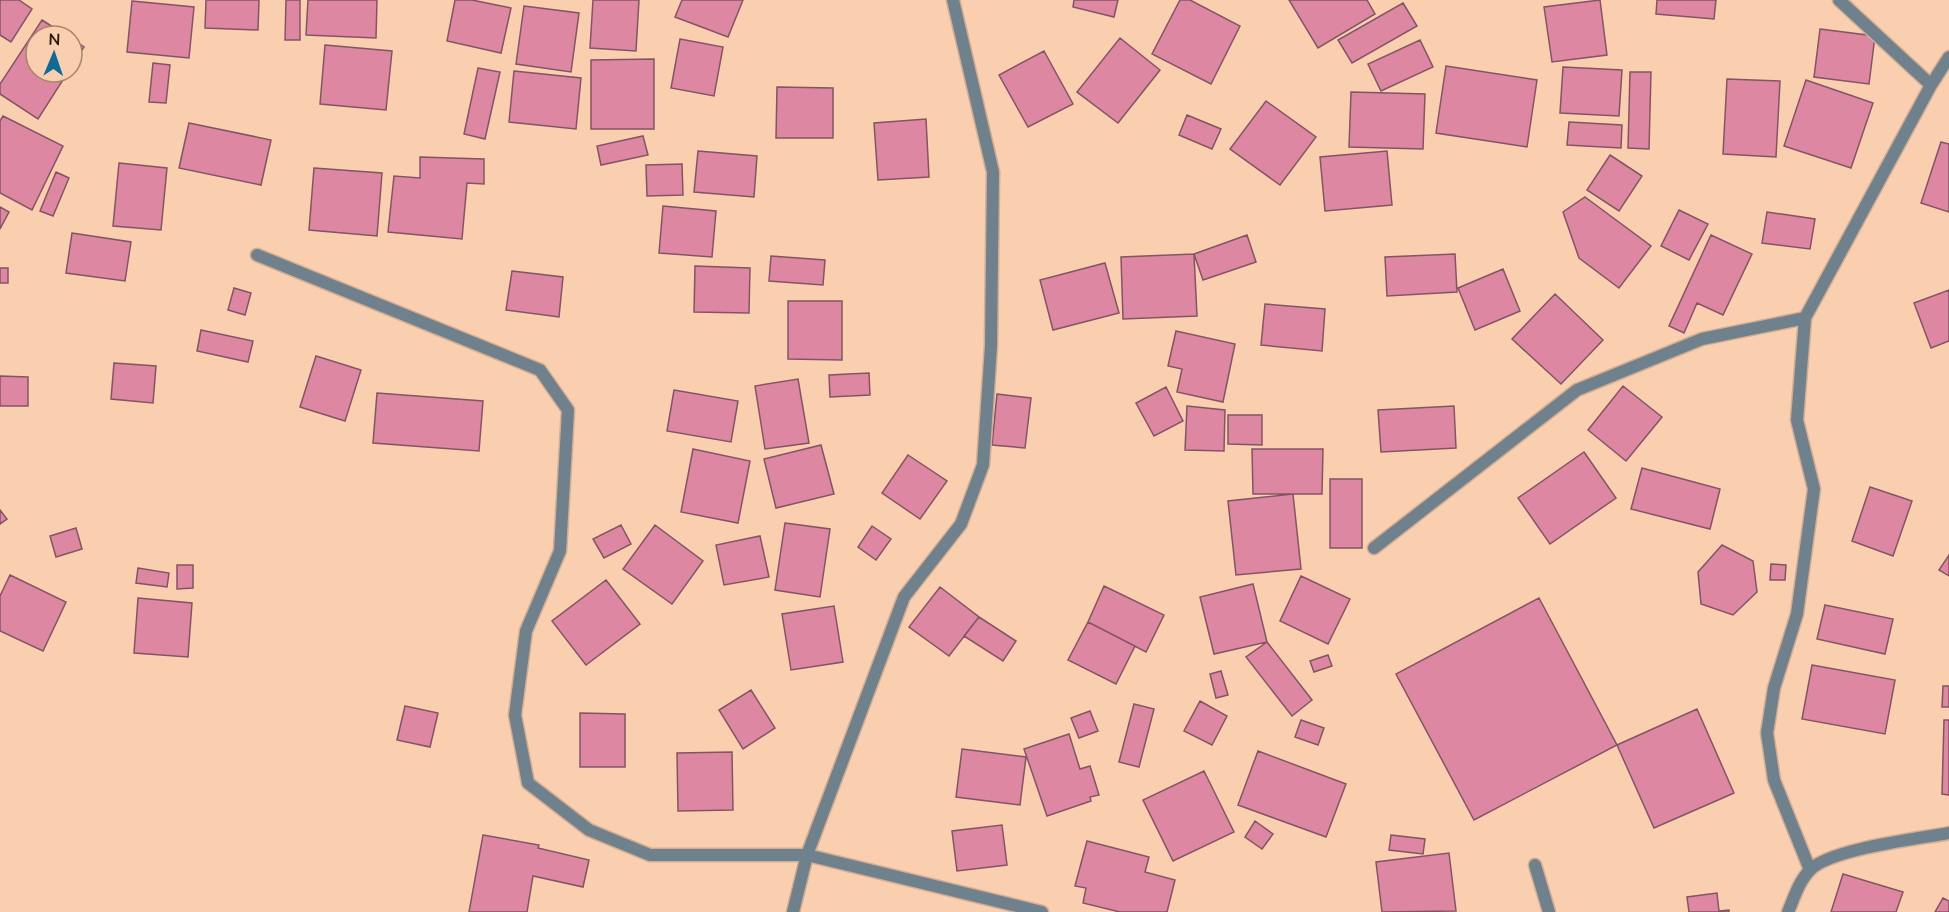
<svg xmlns="http://www.w3.org/2000/svg" width="1949" height="912" font-family="'Nunito Sans',sans-serif">
	<rect width="100%" height="100%" fill="#f9cfaf"/>
	<path fill="#dd87a3" stroke="#835564" stroke-width="1.5" d="M0,0H19L32,9L11,42L0,35Z
		M206,0H259L258,30L205,28Z
		M286,0H300V40H285Z
		M308,0H377L376,38L306,35Z
		M455,0H472L511,8L501,53L447,41Z
		M593,0H639L636,51L590,48Z
		M682,0H743L728,37L675,17Z
		M1074,0H1118L1114,17L1073,7Z
		M1180,0H1190L1240,26L1211,84L1152,54Z
		M1289,0H1367L1375,14L1318,48Z
		M1600,0L1607,55L1552,62L1544,7Z
		M1657,0H1716L1714,19L1656,14Z
		M132,1L194,7L189,58L127,52Z
		M1403,3L1417,26L1352,63L1338,40Z
		M524,6L579,13L571,72L516,64Z
		M42,20L67,36H36V72H68L38,119L0,94V84Z
		M1820,29L1875,36L1869,84L1814,77Z
		M1120,38L1160,70L1118,123L1077,92Z
		M72,39L84,47L72,65Z
		M680,39L723,47L714,96L671,88Z
		M1420,40L1433,67L1381,91L1368,64Z
		M325,45L392,51L386,110L320,104Z
		M1044,51L1073,104L1028,127L999,75Z
		M654,59V129H591V60Z
		M153,63L170,65L166,103L149,102Z
		M1446,66L1537,80L1527,147L1436,133Z
		M1563,67L1622,70L1619,116L1560,113Z
		M478,68L500,72L485,139L464,134Z
		M514,71L581,78L576,129L509,122Z
		M1630,72H1651L1649,149L1628,148Z
		M1727,79L1780,81L1776,157L1723,154Z
		M1806,80L1873,103L1851,168L1784,146Z
		M777,87L833,88V138H776Z
		M1351,92L1425,94L1423,149L1349,147Z
		M1266,101L1316,137L1280,185L1230,149Z
		M1187,115L1221,129L1212,149L1179,135Z
		M3,116L63,146L32,210L0,193V121Z
		M926,119L929,177L878,180L874,123Z
		M1569,122L1622,125L1621,148L1567,145Z
		M189,123L271,140L261,185L179,168Z
		M643,136L648,155L601,165L597,146Z
		M1941,142L1949,144V212L1921,203Z
		M698,151L757,156L754,197L694,192Z
		M1387,151L1392,205L1325,211L1320,157Z
		M1610,155L1642,176L1619,211L1587,190Z
		M420,157L484,159V184L467,183L462,239L388,232L394,176L420,178Z
		M119,163L167,168L161,230L113,226Z
		M682,164L683,195L647,196L646,165Z
		M314,168L382,173L377,236L309,230Z
		M56,172L69,178L53,216L40,211Z
		M1585,197L1651,246L1619,288L1579,258L1563,212Z
		M663,206L716,211L712,257L659,253Z
		M0,207L9,212L0,229Z
		M1679,210L1708,224L1689,260L1661,246Z
		M1767,212L1815,219L1810,249L1762,243Z
		M72,233L131,242L125,281L66,273Z
		M1247,235L1256,262L1203,280L1194,254Z
		M1711,235L1752,254L1723,315L1697,303L1684,333L1669,326Z
		M1194,254L1197,316L1123,319L1121,257Z
		M1455,254L1457,292L1387,296L1385,257Z
		M771,256L825,260L823,285L769,281Z
		M1105,263L1119,313L1053,330L1040,280Z
		M695,266L750,268L749,313L694,312Z
		M0,268H8V283H0Z
		M1503,269L1520,311L1475,330L1458,288Z
		M512,271L563,277L559,317L506,310Z
		M234,288L251,293L245,315L228,310Z
		M1949,290V341L1931,348L1914,303Z
		M1555,294L1603,340L1561,384L1512,339Z
		M788,301H842V360L788,359Z
		M1265,304L1325,309L1322,351L1261,345Z
		M201,330L253,341L248,362L197,351Z
		M1176,331L1235,344L1223,402L1177,392L1182,369L1168,366Z
		M316,356L361,370L345,421L300,407Z
		M114,363L156,366L153,403L111,399Z
		M869,373L870,395L830,397L829,375Z
		M0,376L28,377V406H0Z
		M798,379L809,443L765,449L755,386Z
		M1623,386L1662,417L1626,461L1588,430Z
		M1166,387L1183,421L1154,436L1136,403Z
		M674,390L738,401L731,442L667,431Z
		M377,393L483,401L479,451L373,443Z
		M997,394L1031,398L1025,448L992,445Z
		M1187,406L1225,410L1224,451L1185,450Z
		M1454,406L1456,448L1381,452L1378,410Z
		M1228,415H1262V445L1228,444Z
		M821,445L834,494L776,508L764,459Z
		M693,449L750,461L738,523L681,512Z
		M1252,449H1323L1322,494H1253Z
		M1584,452L1616,498L1550,544L1518,498Z
		M908,455L947,481L920,519L882,493Z
		M1642,468L1720,489L1710,529L1631,509Z
		M1330,479H1362V548H1330Z
		M1870,487L1912,501L1893,556L1852,541Z
		M1293,494L1301,569L1236,575L1228,501Z
		M0,510L7,519L0,524Z
		M785,523L830,529L820,597L775,590Z
		M621,525L631,544L604,558L593,539Z
		M655,525L703,561L672,604L623,569Z
		M872,526L891,539L876,560L858,547Z
		M76,528L82,549L56,557L50,536Z
		M760,536L769,577L724,585L716,545Z
		M1722,545L1753,561L1757,592L1733,615L1701,604L1698,572Z
		M1949,555V576L1939,570Z
		M1771,564L1786,565L1785,580H1770Z
		M177,565H193V588L177,589Z
		M138,568L169,573L167,587L136,583Z
		M10,575L66,602L43,651L0,631V596Z
		M1301,576L1350,599L1328,644L1280,621Z
		M606,580L640,624L586,665L552,621Z
		M1253,584L1267,642L1214,654L1200,597Z
		M1104,586L1164,615L1146,652L1088,622Z
		M940,587L979,617L949,656L909,627Z
		M138,598L192,603L188,657L134,653Z
		M1539,598L1617,745L1474,820L1396,674Z
		M1825,605L1893,619L1885,654L1817,639Z
		M834,606L843,662L791,670L782,614Z
		M979,617L1016,641L1003,661L964,636Z
		M1088,622L1135,646L1116,684L1068,660Z
		M1267,642L1312,700L1292,716L1246,657Z
		M1328,655L1332,666L1314,672L1310,661Z
		M1812,665L1895,680L1885,734L1802,719Z
		M1221,671L1228,695L1216,698L1210,674Z
		M1943,686H1949V707H1942Z
		M751,690L775,728L743,749L719,710Z
		M1200,701L1227,716L1212,745L1184,731Z
		M1134,704L1154,709L1139,767L1119,762Z
		M405,706L438,713L430,747L397,740Z
		M1697,709L1734,793L1654,828L1617,745Z
		M1090,711L1098,731L1079,738L1071,718Z
		M580,713L625,714V767H580Z
		M1301,720L1324,728L1318,745L1295,737Z
		M1944,720H1949V795L1942,794Z
		M1069,734L1080,769L1090,766L1099,795L1090,797L1091,801L1047,816L1024,749Z
		M962,749L1026,757L1020,805L956,797Z
		M1258,751L1346,784L1326,837L1238,805Z
		M732,752L733,810L678,811L677,753Z
		M1204,771L1234,832L1173,861L1143,800Z
		M1255,821L1273,834L1262,849L1245,837Z
		M1002,825L1007,865L957,871L952,831Z
		M483,835L539,845L538,848L589,860L583,887L533,876L527,912H469Z
		M1391,835L1425,839L1423,854L1389,850Z
		M1087,841L1149,857L1145,872L1175,880L1167,912H1120L1083,903L1086,888L1075,886Z
		M1449,853L1456,911L1382,912L1376,862Z
		M1843,874L1903,892L1896,912H1831Z
		M1717,893L1719,911L1729,910V912H1689L1687,897Z
		M1943,898L1949,901V912H1935Z"/>
	<g fill="none" stroke-linecap="round" stroke-linejoin="round">
		<g stroke="#d3ae92" stroke-width="15">
			<path id="street" d="M1839,0L1931,85
				M257,255L540,370L568,410L560,551L526,631L515,715L528,783L589,830L650,855H807L1042,912
				M1805,318L1797,420L1814,489L1797,614L1774,688L1767,733L1774,780L1810,870
				M1374,548L1577,390L1702,339L1805,318L1931,85L1949,57
				M1535,865L1549,912
				M793,912L807,855L904,597L961,524L983,465L991,346L993,172L953,0
				M1788,912C1794,898 1799,881 1810,870C1830,849 1917,839 1949,833"/>
		</g>
		<use href="#street" stroke="#6f818d" stroke-width="12"/>
	</g>
	<g transform="translate(54 54) rotate(2)"><circle r="28" fill="#f9cfaf" stroke="#a5866e" stroke-width="1.5"/>
	<path d="M0-4.5L10 22L0 15L-10 22Z" fill="#0e6a99"/>
	<text y="-9" font-size="16" font-weight="bold" text-anchor="middle" fill="#28190d">N</text>
	</g>
</svg>
